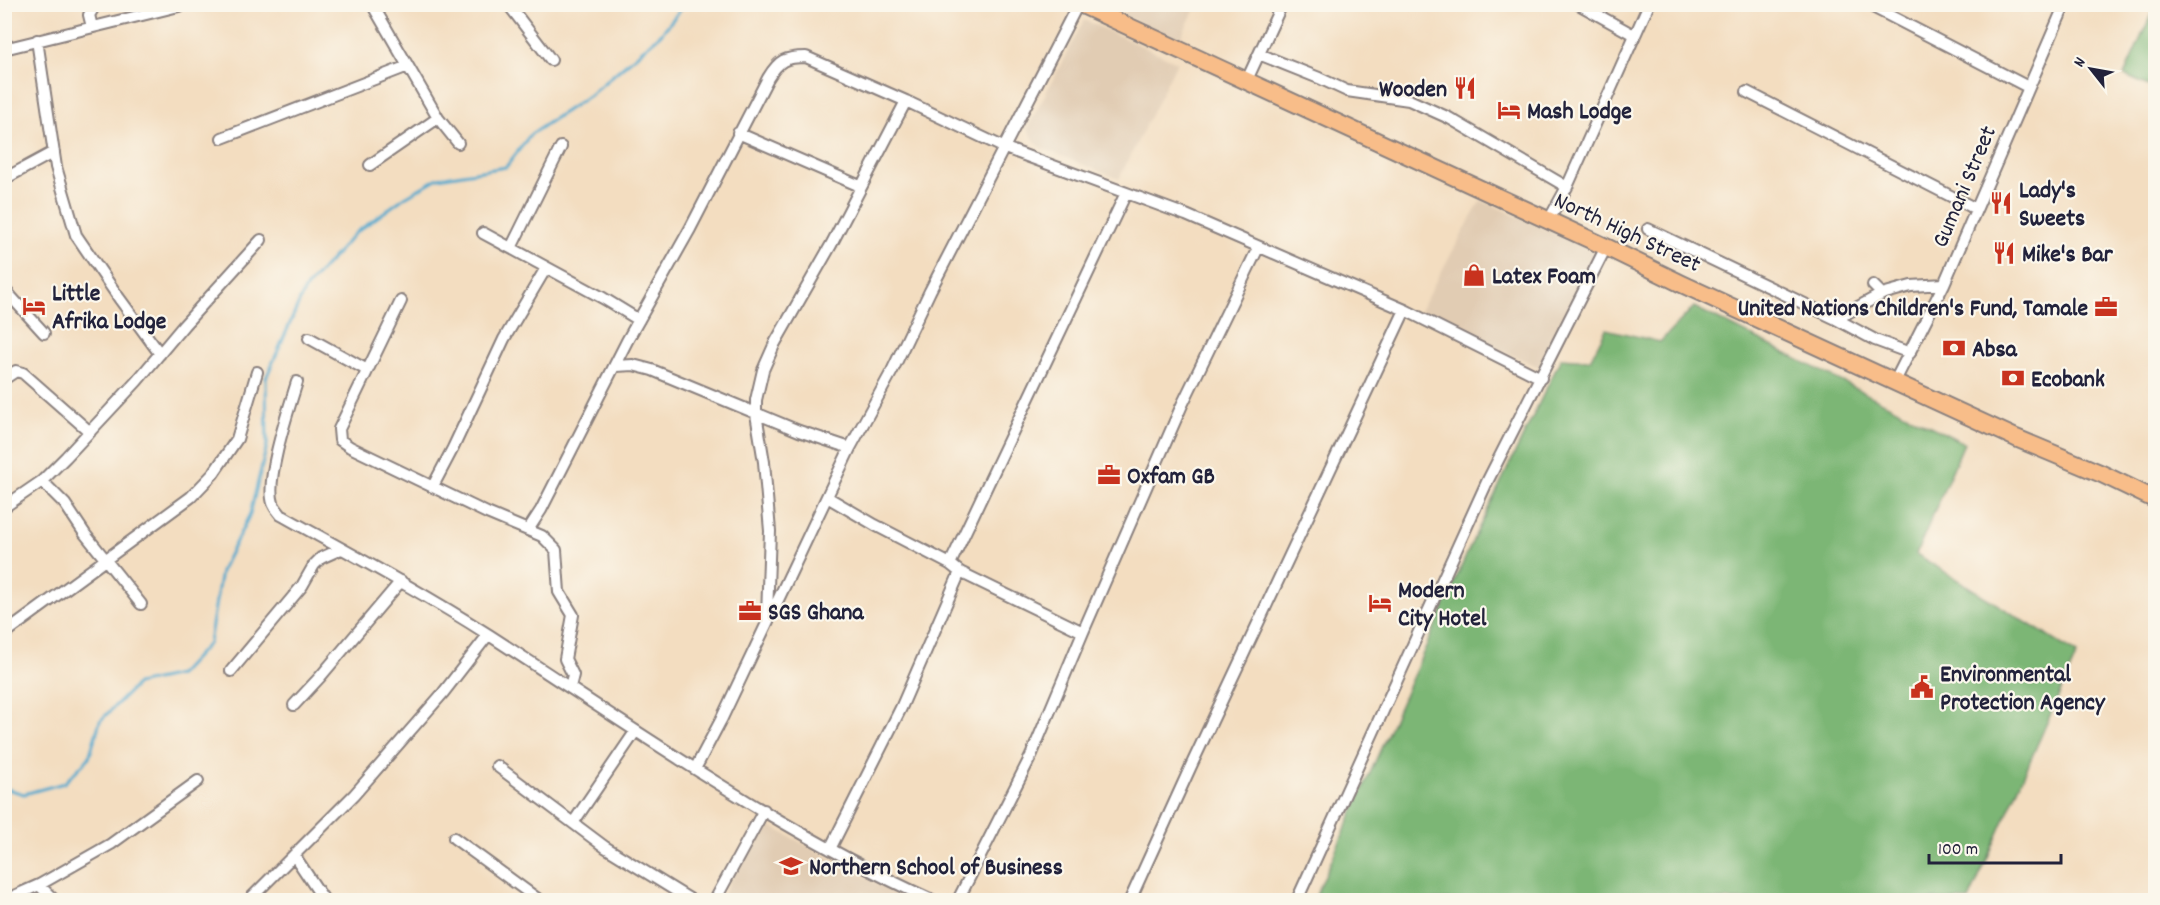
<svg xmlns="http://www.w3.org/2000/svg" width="2160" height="905" font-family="Dekko,sans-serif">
	<rect width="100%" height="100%" fill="#fbf7ec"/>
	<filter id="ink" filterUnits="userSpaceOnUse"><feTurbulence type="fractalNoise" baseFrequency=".0167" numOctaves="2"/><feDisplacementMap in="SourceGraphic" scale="12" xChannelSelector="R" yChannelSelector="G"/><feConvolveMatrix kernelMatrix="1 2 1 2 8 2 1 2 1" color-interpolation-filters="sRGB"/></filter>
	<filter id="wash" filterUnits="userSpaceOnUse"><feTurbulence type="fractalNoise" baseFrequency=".008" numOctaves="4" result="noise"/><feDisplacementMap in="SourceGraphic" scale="24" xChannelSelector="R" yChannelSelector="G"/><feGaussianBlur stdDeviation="1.35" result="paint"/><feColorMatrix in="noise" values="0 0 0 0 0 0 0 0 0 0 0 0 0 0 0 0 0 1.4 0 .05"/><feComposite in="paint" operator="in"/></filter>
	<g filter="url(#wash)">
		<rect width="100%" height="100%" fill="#f3ddc0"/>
		<path fill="#e1ccb3" d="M1128,5H1197L1179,41L1124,15Z
			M1084,20L1177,62L1119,179L1039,147L1027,129Z
			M1481,200L1599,254L1541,368L1419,312Z
			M772,827L908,900H720L757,831Z"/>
		<path fill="#7bb674" stroke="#4e6c58" stroke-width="1.5" d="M2155,6L2156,89H2155L2124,75Z
			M1694,307L1964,443L1916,554L2077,654L1969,900H1314L1473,540L1561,358L1590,360L1606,329L1660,342Z"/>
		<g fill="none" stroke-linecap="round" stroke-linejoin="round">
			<path stroke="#50a8cd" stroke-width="3" d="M4,788L24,794L64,783L89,758L100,721L137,684L179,675L209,643L221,571L250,514L267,445L266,378L305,289L354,234L405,197L438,178L506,167L531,134L590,95L661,34L685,4"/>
		</g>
	</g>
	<g filter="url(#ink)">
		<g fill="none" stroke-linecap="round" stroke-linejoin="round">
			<g stroke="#8a807e" stroke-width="14">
				<path id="minor" d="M372,4L438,118L458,143
					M508,4L551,60
					M1578,4L1634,35
					M1867,4L2028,87
					M92,27L89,15L96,4
					M37,40L56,167L76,235L119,298L160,354
					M4,49L187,4
					M1259,54L1319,78L1347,91L1409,100L1449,118L1567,187
					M1246,82L1282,4
					M1747,92L1976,209
					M738,133L860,186
					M222,138L408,66
					M370,165L438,118
					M4,179L54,152
					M1549,220L1567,187L1649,4
					M1648,229L1836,319L1882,294L1911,286L1944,284
					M483,233L603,298L639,320
					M511,248L561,147
					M1873,285L1882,294
					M4,289L44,333
					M401,301L339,429L340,440L350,447L487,513L542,536L556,550L559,592L573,615L565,659L573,675L570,687
					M1836,319L1875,340L1910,353
					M309,338L367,370
					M616,366L633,365L652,370L799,431L850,448
					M4,379L16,371L23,373L90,432
					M1895,381L1944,284L2065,4
					M297,382C289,408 265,479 273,503C274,507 279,512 281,515C351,554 422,592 489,635C633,728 775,829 932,900
					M42,481L65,504L85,534L141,604
					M433,486L453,448L504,339L546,268
					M827,497L875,525L950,564L960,572L1083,632
					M4,507L42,481L66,457L137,381L184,325L261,240
					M528,530L541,510L627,341L690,229L768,78C779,60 785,57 806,57L906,101L1005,148L1186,215L1405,310L1541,378
					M950,564L1126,193
					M767,616L770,531L764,462L756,414V400L763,370L775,343L831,245L906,101
					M4,634L191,497L213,474L237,439L257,372
					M231,671L302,586L314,565L321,558L341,549
					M294,705L320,677L401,581
					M497,766L605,847L691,900
					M695,769L721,720L850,448L892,371L930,291L1078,4
					M573,823L635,732
					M454,838L539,900
					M830,849L901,708L960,572
					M294,855L324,900
					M39,885L54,900
					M5,900L39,885L111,844L198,781
					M249,900L354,795L443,693L488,635
					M715,900L764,810
					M958,900L1031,756L1083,632L1182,405L1258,248
					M1130,900L1191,766L1405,310
					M1297,900L1487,482L1606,247"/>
			</g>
			<g stroke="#8a807e" stroke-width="20">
				<path id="highway" d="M1080,4L1606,247L1682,284L2016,438L2102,474L2156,500"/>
			</g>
			<use href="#minor" stroke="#fff" stroke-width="10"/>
			<use href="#highway" stroke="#f8bd89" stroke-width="16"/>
		</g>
	</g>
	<defs>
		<g id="restaurant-bare" transform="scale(1.8)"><path d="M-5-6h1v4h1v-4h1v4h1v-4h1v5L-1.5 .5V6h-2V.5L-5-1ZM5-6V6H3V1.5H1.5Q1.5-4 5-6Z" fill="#c8321e" stroke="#fbf7ec" stroke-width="2.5" paint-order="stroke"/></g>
		<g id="hotel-bare" transform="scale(1.8)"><path d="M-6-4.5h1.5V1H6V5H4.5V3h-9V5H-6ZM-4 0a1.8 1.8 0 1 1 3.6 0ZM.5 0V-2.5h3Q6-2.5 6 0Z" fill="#c8321e" stroke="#fbf7ec" stroke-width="2.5" paint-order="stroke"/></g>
		<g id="shop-bare" transform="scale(1.8)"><path d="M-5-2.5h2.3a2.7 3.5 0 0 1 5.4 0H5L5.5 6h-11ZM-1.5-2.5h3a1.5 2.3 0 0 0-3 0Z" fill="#c8321e" stroke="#fbf7ec" stroke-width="2.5" paint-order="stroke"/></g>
		<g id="office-bare" transform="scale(1.8)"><path d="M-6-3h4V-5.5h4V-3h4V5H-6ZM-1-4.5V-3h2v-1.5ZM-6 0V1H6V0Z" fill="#c8321e" stroke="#fbf7ec" stroke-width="2.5" paint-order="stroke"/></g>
		<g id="bank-bare" transform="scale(1.8)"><path d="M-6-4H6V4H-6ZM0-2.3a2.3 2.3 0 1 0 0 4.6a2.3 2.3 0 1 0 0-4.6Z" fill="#c8321e" stroke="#fbf7ec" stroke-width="2.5" paint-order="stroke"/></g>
		<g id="civic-bare" transform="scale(1.8)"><path d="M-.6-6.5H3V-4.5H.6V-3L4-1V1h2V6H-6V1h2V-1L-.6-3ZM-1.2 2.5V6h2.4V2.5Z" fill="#c8321e" stroke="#fbf7ec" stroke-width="2.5" paint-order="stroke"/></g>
		<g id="school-bare" transform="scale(1.8)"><path d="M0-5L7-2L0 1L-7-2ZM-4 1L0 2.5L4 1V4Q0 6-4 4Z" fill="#c8321e" stroke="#fbf7ec" stroke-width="2.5" paint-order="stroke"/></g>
	</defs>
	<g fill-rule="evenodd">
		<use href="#restaurant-bare" x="1465" y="88"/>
		<use href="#hotel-bare" x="1509" y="110"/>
		<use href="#restaurant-bare" x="2001" y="203"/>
		<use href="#restaurant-bare" x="2004" y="253"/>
		<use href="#shop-bare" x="1474" y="275"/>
		<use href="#hotel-bare" x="34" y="306"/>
		<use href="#office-bare" x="2106" y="307"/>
		<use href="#bank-bare" x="1954" y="348"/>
		<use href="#bank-bare" x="2013" y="378"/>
		<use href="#office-bare" x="1109" y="475"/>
		<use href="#hotel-bare" x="1380" y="603"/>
		<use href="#office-bare" x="750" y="611"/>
		<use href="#civic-bare" x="1922" y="687"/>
		<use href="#school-bare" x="791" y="866"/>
	</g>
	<g text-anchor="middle" stroke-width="4.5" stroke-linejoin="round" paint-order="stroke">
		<g font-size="24" font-weight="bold" fill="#22223b" stroke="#fbf7ec" text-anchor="start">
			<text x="1447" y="96" text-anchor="end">Wooden</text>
			<text x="1527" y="118">Mash Lodge</text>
			<text x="2019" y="197">Lady's<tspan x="2019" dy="28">Sweets</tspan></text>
			<text x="2022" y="261">Mike's Bar</text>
			<text x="1492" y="283">Latex Foam</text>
			<text x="52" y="300">Little<tspan x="52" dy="28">Afrika Lodge</tspan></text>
			<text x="2088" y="315" text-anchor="end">United Nations Children's Fund, Tamale</text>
			<text x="1972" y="356">Absa</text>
			<text x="2031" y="386">Ecobank</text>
			<text x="1127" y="483">Oxfam GB</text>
			<text x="1398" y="597">Modern<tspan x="1398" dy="28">City Hotel</tspan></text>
			<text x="768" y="619">SGS Ghana</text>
			<text x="1940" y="681">Environmental<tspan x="1940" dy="28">Protection Agency</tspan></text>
			<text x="809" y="874">Northern School of Business</text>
		</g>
		<g font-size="24" fill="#22223b" stroke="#fbf7ec">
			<text transform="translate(1963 186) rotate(-67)" y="8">Gumani Street</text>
			<text transform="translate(1628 231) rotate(25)" y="8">North High Street</text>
		</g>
	</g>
	<rect width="2160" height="905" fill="none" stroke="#fbf7ec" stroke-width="24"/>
	<g transform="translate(2091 69) rotate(301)" stroke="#fbf7ec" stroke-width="4.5" paint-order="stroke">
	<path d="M0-4.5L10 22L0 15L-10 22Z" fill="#22223b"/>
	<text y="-9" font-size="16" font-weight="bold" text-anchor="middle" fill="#22223b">N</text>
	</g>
	<path d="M1929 854v9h132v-9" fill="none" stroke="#22223b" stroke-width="3"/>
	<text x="1938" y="854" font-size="18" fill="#22223b" stroke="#fbf7ec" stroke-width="4.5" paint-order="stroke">100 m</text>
</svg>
